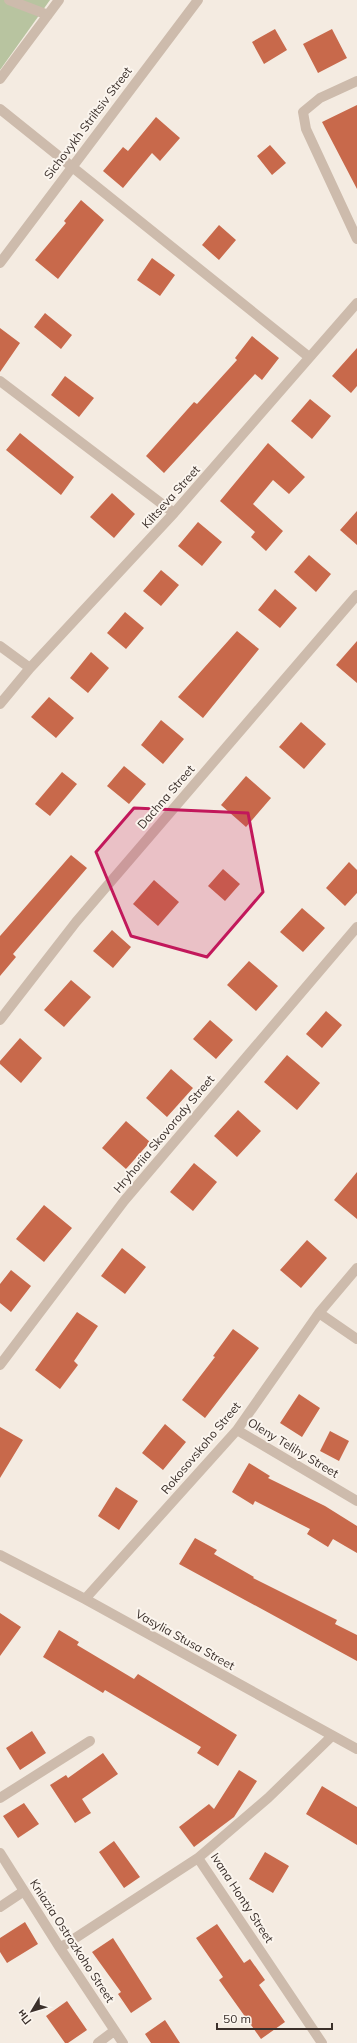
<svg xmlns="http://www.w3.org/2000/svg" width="357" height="2043" font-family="Mulish,sans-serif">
	<rect width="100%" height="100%" fill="#f4ebe1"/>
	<path fill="#b8c4a0" d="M0,0H50L0,70Z"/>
	<path fill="#c8694b" d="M275,29L287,50L264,64L252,42Z
		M332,29L347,58L318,73L303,44Z
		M357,105V189L322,122Z
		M156,117L180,138L160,161L152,153L123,188L103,171L123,147L128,151Z
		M270,145L286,163L272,175L257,156Z
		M81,200L104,220L58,279L35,260L66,223L64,221Z
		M219,225L236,240L219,260L202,245Z
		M152,258L175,275L160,296L137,280Z
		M45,313L72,335L61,349L34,327Z
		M0,328L20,343L0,372Z
		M252,336L279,358L262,380L255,374L164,473L146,456L194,402L197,404L237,360L235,358Z
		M357,348V386L351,393L332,376Z
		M65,376L94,398L79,417L51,395Z
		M310,399L331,416L312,439L291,421Z
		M20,433L74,477L61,495L6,450Z
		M268,443L305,477L289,494L273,480L253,504L283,531L266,551L251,537L255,532L220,501Z
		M112,493L135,514L114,538L90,517Z
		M357,511V545L340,530Z
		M198,522L222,542L202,566L178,546Z
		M309,555L331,574L316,592L294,572Z
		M161,570L179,585L161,606L143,591Z
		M275,589L297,608L280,628L258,610Z
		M125,612L144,628L126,649L107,633Z
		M237,631L259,649L203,718L178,697Z
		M357,641V683L336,665Z
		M91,652L109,668L88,693L70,678Z
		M49,697L74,718L56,738L31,717Z
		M161,720L184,739L163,764L141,745Z
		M301,722L326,744L304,769L279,747Z
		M124,766L146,784L129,804L107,786Z
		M62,772L77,784L50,816L35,804Z
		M246,776L271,798L246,827L221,805Z
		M71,855L87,868L13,954L16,957L0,976V936Z
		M349,862L357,870V893L345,906L326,888Z
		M223,869L240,884L225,901L208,886Z
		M154,880L179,902L158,926L133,904Z
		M302,908L325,928L303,952L280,932Z
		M112,930L131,947L113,968L93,951Z
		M249,961L278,986L256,1011L227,985Z
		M71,980L91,997L64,1027L44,1010Z
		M326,1011L342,1025L322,1048L306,1034Z
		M210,1020L233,1040L216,1059L193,1039Z
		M20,1038L42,1058L21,1083L0,1064V1061Z
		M287,1055L320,1083L297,1110L264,1082Z
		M171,1069L193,1088L167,1117L146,1098Z
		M238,1110L261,1131L237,1157L214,1136Z
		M126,1121L150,1142L126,1169L102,1148Z
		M194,1163L217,1182L193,1211L170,1192Z
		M357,1172V1219L334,1200Z
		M44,1205L72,1228L44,1262L16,1239Z
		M307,1240L327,1258L301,1288L280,1270Z
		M122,1248L146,1267L125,1294L101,1276Z
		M11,1270L31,1286L11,1312L0,1303V1284Z
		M77,1312L98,1326L74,1361L78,1365L60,1389L35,1370Z
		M233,1329L259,1348L205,1418L182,1400L215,1357L213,1356Z
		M299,1394L320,1408L302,1437L280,1423Z
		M165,1424L186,1442L163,1470L142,1453Z
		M0,1427L23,1440L0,1478Z
		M330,1431L349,1441L339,1461L320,1451Z
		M249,1463L270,1476L268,1478L325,1506L357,1526V1553L333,1539L328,1547L307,1534L310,1529L255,1501L253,1505L232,1492Z
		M116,1487L138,1501L119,1530L98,1516Z
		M195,1538L217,1550L214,1554L254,1577L253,1578L337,1620L335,1624L357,1635V1661L179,1564Z
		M0,1613L21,1627L0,1656Z
		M59,1630L79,1642L77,1645L134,1679L138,1674L237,1735L218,1766L197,1753L201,1747L105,1690L103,1693L43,1657Z
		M32,1731L46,1753L20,1770L6,1748Z
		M103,1753L118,1774L82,1799L91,1813L75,1823L50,1785L66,1775L68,1778Z
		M239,1770L257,1781L234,1817L194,1847L179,1827L209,1804L214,1809Z
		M322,1786L357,1807V1845L306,1814Z
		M24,1803L39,1824L18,1838L3,1816Z
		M114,1841L140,1877L124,1888L99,1852Z
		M265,1852L289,1866L273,1893L249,1879Z
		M25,1922L38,1944L7,1963L0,1952V1938Z
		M217,1924L244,1963L250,1959L265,1980L259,1985L285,2022L261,2039L219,1980L223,1977L196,1938Z
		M113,1938L152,1999L131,2013L118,1994L121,1992L92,1952Z
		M67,2001L87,2030L68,2043H65L46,2016Z
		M165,2020L180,2043H151L145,2034Z"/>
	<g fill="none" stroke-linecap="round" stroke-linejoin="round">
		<path stroke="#cdbbac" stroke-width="10" d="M9,0L48,15
			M0,79L59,0
			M357,81L320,98L303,112L306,129L357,239
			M0,109L309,357
			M0,263L198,0
			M0,381L174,513
			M0,646L30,668
			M0,704L30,668L174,513L357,303
			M0,1020L76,922L357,595
			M319,1313L357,1339
			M0,1365L124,1201L357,927
			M237,1430L357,1501
			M0,1555L85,1599L357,1749
			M85,1599L237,1430L319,1313L357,1268
			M0,1798L90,1741
			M0,1853L60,1948L123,2043
			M0,1907L24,1891
			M60,1948L198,1858
			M98,2043L114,2031
			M322,2043L198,1858L268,1798L332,1736"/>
	</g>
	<path fill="#c2185b" fill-opacity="0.2" stroke="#c2185b" stroke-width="3" stroke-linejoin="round" d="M134,808L248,813L263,892L207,957L131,936L96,852Z"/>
	<g text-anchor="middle" stroke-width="4" stroke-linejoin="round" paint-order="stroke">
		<g font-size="12" fill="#3b302b" stroke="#fbf5ee">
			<text transform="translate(88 123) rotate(-53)" y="4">Sichovykh Striltsiv Street</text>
			<text transform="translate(171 497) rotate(-48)" y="4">Kiltseva Street</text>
			<text transform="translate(166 797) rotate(-49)" y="4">Dachna Street</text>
			<text transform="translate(164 1134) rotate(-50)" y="4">Hryhoriia Skovorody Street</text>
			<text transform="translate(201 1448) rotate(-50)" y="4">Rokosovskoho Street</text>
			<text transform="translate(293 1448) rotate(31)" y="4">Oleny Telihy Street</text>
			<text transform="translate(185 1640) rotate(29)" y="4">Vasylia Stusa Street</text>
			<text transform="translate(242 1898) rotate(57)" y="4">Ivana Honty Street</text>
			<text transform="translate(72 1941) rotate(57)" y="4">Kniazia Ostrozkoho Street</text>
		</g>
	</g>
	<g transform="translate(32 2011) rotate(232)" stroke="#fbf5ee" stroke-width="3" paint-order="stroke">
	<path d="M0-3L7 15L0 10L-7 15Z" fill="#3b302b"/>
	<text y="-6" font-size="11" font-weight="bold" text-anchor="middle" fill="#3b302b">Пн</text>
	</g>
	<path d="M217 2023v6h115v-6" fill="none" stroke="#3b302b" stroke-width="2"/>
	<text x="223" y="2023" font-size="12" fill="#3b302b" stroke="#fbf5ee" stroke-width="3" paint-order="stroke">50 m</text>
</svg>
